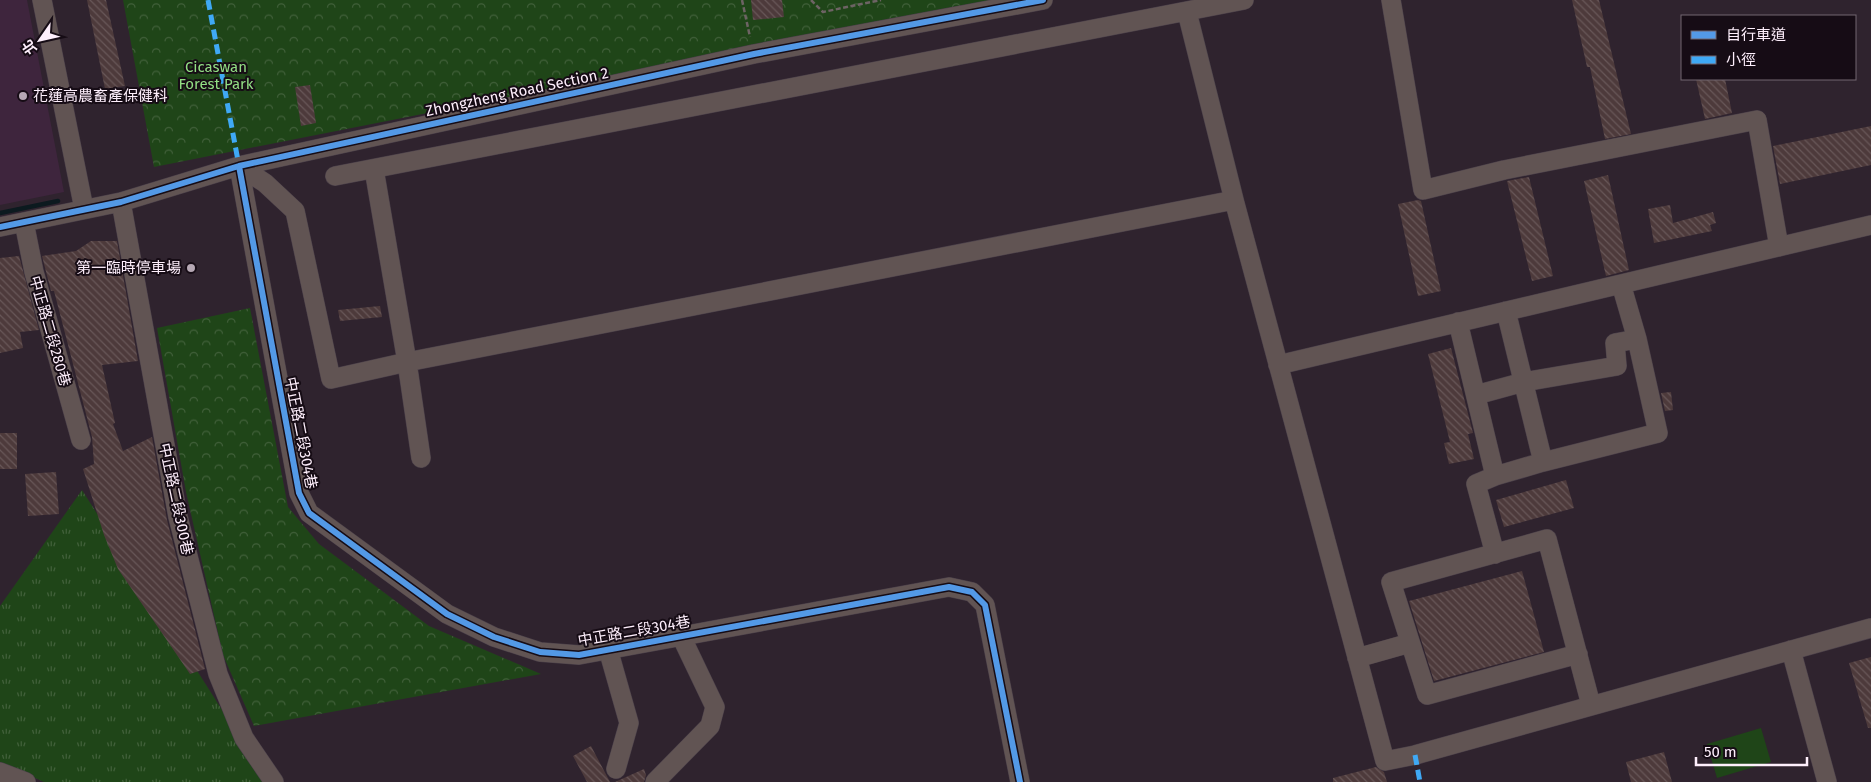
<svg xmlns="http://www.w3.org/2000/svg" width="1871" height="782" font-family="'Fira Sans','Noto Sans TC',sans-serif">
	<defs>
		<pattern id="grass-tufts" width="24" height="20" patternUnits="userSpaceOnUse" patternTransform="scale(1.25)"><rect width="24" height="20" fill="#1f4518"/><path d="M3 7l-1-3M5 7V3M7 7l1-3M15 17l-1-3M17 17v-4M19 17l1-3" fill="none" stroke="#41603a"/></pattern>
		<pattern id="forest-crowns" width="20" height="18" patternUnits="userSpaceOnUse" patternTransform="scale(1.25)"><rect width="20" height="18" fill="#1f4518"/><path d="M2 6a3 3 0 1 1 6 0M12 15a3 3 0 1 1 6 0" fill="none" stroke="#41603a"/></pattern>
		<pattern id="building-back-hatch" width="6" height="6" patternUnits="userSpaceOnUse" patternTransform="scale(1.25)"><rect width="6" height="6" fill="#4d3a3b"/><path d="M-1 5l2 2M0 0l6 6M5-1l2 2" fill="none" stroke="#685758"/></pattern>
	</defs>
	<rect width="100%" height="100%" fill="#2f232e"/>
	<path fill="#3e253d" d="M0,0H27L64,192L0,205Z"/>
	<path fill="url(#grass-tufts)" d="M82,490L268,782H44L0,762V606Z"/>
	<path fill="url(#forest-crowns)" d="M123,0H999L154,167Z
		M250,308L288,507L319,544L429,626L541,674L254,726L223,655L186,492L157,328Z"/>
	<path fill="#1f4518" d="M1761,728L1771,762L1717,778L1707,744Z"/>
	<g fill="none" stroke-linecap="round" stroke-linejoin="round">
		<path stroke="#0c1a1f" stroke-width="4.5" d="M0,213L58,201"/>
	</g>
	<path fill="url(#building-back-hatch)" d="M87,0H106L125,86L105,89Z
		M751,0H782L784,17L753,20Z
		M1572,0H1599L1631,134L1605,139L1590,67H1587Z
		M1696,79H1725L1732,113L1705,119Z
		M310,85L316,123L301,126L295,87Z
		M1871,126V165L1780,184L1773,146Z
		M1608,175L1629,270L1606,276L1584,181Z
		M1529,177L1553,276L1532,281L1507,181Z
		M1418,200L1421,201L1441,291L1418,296L1398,204Z
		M1670,205L1673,223L1713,212L1716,223L1710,225L1712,231L1654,243L1648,209Z
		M91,241H117L138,361L102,365L115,423L113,424L123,451L152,437L167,520L205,669L190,674L118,569L104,535L83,469L94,464L92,437L54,291H51L42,256L76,251Z
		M19,256L39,330L20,332L23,348L0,353V258Z
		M380,306L382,317L340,321L338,310Z
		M1451,348L1473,433L1468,434L1474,459L1449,464L1444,443L1450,442L1428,354Z
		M1671,392L1673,410L1665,411L1661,393Z
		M0,433H17V469H0Z
		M56,472L59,514L28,516L25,474Z
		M1566,480L1574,508L1504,527L1496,500Z
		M1522,571L1544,652L1434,681L1409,601Z
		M1871,657V728H1868L1849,663Z
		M591,746L610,782H587L573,756Z
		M1664,752L1672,782H1631L1626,762Z
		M1376,767L1384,772L1387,782H1333V778Z
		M644,769L646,775L644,782H615Z"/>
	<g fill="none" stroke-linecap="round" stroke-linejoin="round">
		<g stroke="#4b404a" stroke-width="20">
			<path id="minor" d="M42,0L84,209
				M1391,0L1423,190L1504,170L1757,120L1779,247
				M1187,12L1234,200
				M239,166L265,183L295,211L331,379L407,362L1234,200L1385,761L1415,755L1871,628
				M239,166L299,493L309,513L447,614L494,637L540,652L579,655L949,587L972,592L985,605L1020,782
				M374,169L407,362L421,458
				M335,176L1244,0
				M121,202L178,517L218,674L244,738L274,782
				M24,222L34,272L81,440
				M0,227L121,202L239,166L754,54L1043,0
				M1506,311L1543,462L1658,433L1637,339L1621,284
				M1458,322L1495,476L1476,484L1495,554
				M1278,365L1871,225
				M1476,395L1524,382L1617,366L1615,343L1637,339
				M1495,476L1543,462
				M608,649L629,723L616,769
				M1791,650L1827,782
				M1578,654L1427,695L1391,582L1547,539L1591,705
				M1357,658L1410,643
				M0,772L26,782
				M655,782L710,726L715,707L681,636"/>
		</g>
		<path stroke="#6d6364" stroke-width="2.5" stroke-dasharray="5 2.5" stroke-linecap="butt" d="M742,0L750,37
			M811,0L823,12L881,0"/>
		<use href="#minor" stroke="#615453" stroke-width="19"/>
		<path stroke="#3fa9f5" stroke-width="5" stroke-dasharray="10 5" stroke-linecap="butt" d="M208,0L239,166
			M1415,755L1420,782"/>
		<g stroke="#160c15" stroke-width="9">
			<path id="cycleway" d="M239,166L299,493L309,513L447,614L494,637L540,652L579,655L949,587L972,592L985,605L1020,782
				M0,227L121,202L239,166L754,54L1043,0"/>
		</g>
		<use href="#cycleway" stroke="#5399e6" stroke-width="6"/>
	</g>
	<g fill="#b6a8b4" stroke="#160c15" stroke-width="2">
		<circle cx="23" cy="96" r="5"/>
		<circle cx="191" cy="268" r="5"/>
	</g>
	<g text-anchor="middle" stroke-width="4" stroke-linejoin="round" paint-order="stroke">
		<g font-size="15" fill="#92de84" stroke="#160c15">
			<text x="216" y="72">Cicaswan<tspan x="216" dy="17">Forest Park</tspan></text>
		</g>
		<g font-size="15" fill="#feeffc" stroke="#160c15">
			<text transform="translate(517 92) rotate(-12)" y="5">Zhongzheng Road Section 2</text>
			<text transform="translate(50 331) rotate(74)" y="5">中正路二段280巷</text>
			<text transform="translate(301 433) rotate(79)" y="5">中正路二段304巷</text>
			<text transform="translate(176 499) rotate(78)" y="5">中正路二段300巷</text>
			<text transform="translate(634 631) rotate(-10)" y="5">中正路二段304巷</text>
		</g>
		<g font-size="15" fill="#feeffc" stroke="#160c15" text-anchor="start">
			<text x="33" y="101">花蓮高農畜產保健科</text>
			<text x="181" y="273" text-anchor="end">第一臨時停車場</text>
		</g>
	</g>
	<rect x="1681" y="15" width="175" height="65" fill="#160c15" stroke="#736771"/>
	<rect x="1691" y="31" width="25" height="8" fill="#5399e6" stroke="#736771"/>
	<text x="1726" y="40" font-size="15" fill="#feeffc">自行車道</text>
	<rect x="1691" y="56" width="25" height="8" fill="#3fa9f5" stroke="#736771"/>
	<text x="1726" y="65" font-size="15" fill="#feeffc">小徑</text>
	<g transform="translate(40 40) rotate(236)" stroke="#160c15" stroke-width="4" paint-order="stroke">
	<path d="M0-4L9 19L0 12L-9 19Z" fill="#feeffc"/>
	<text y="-8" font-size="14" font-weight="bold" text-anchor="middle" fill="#feeffc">北</text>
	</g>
	<path d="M1696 757v8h111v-8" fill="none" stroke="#feeffc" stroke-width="2.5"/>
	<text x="1704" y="757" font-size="15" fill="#feeffc" stroke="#160c15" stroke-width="4" paint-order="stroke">50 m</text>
</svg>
